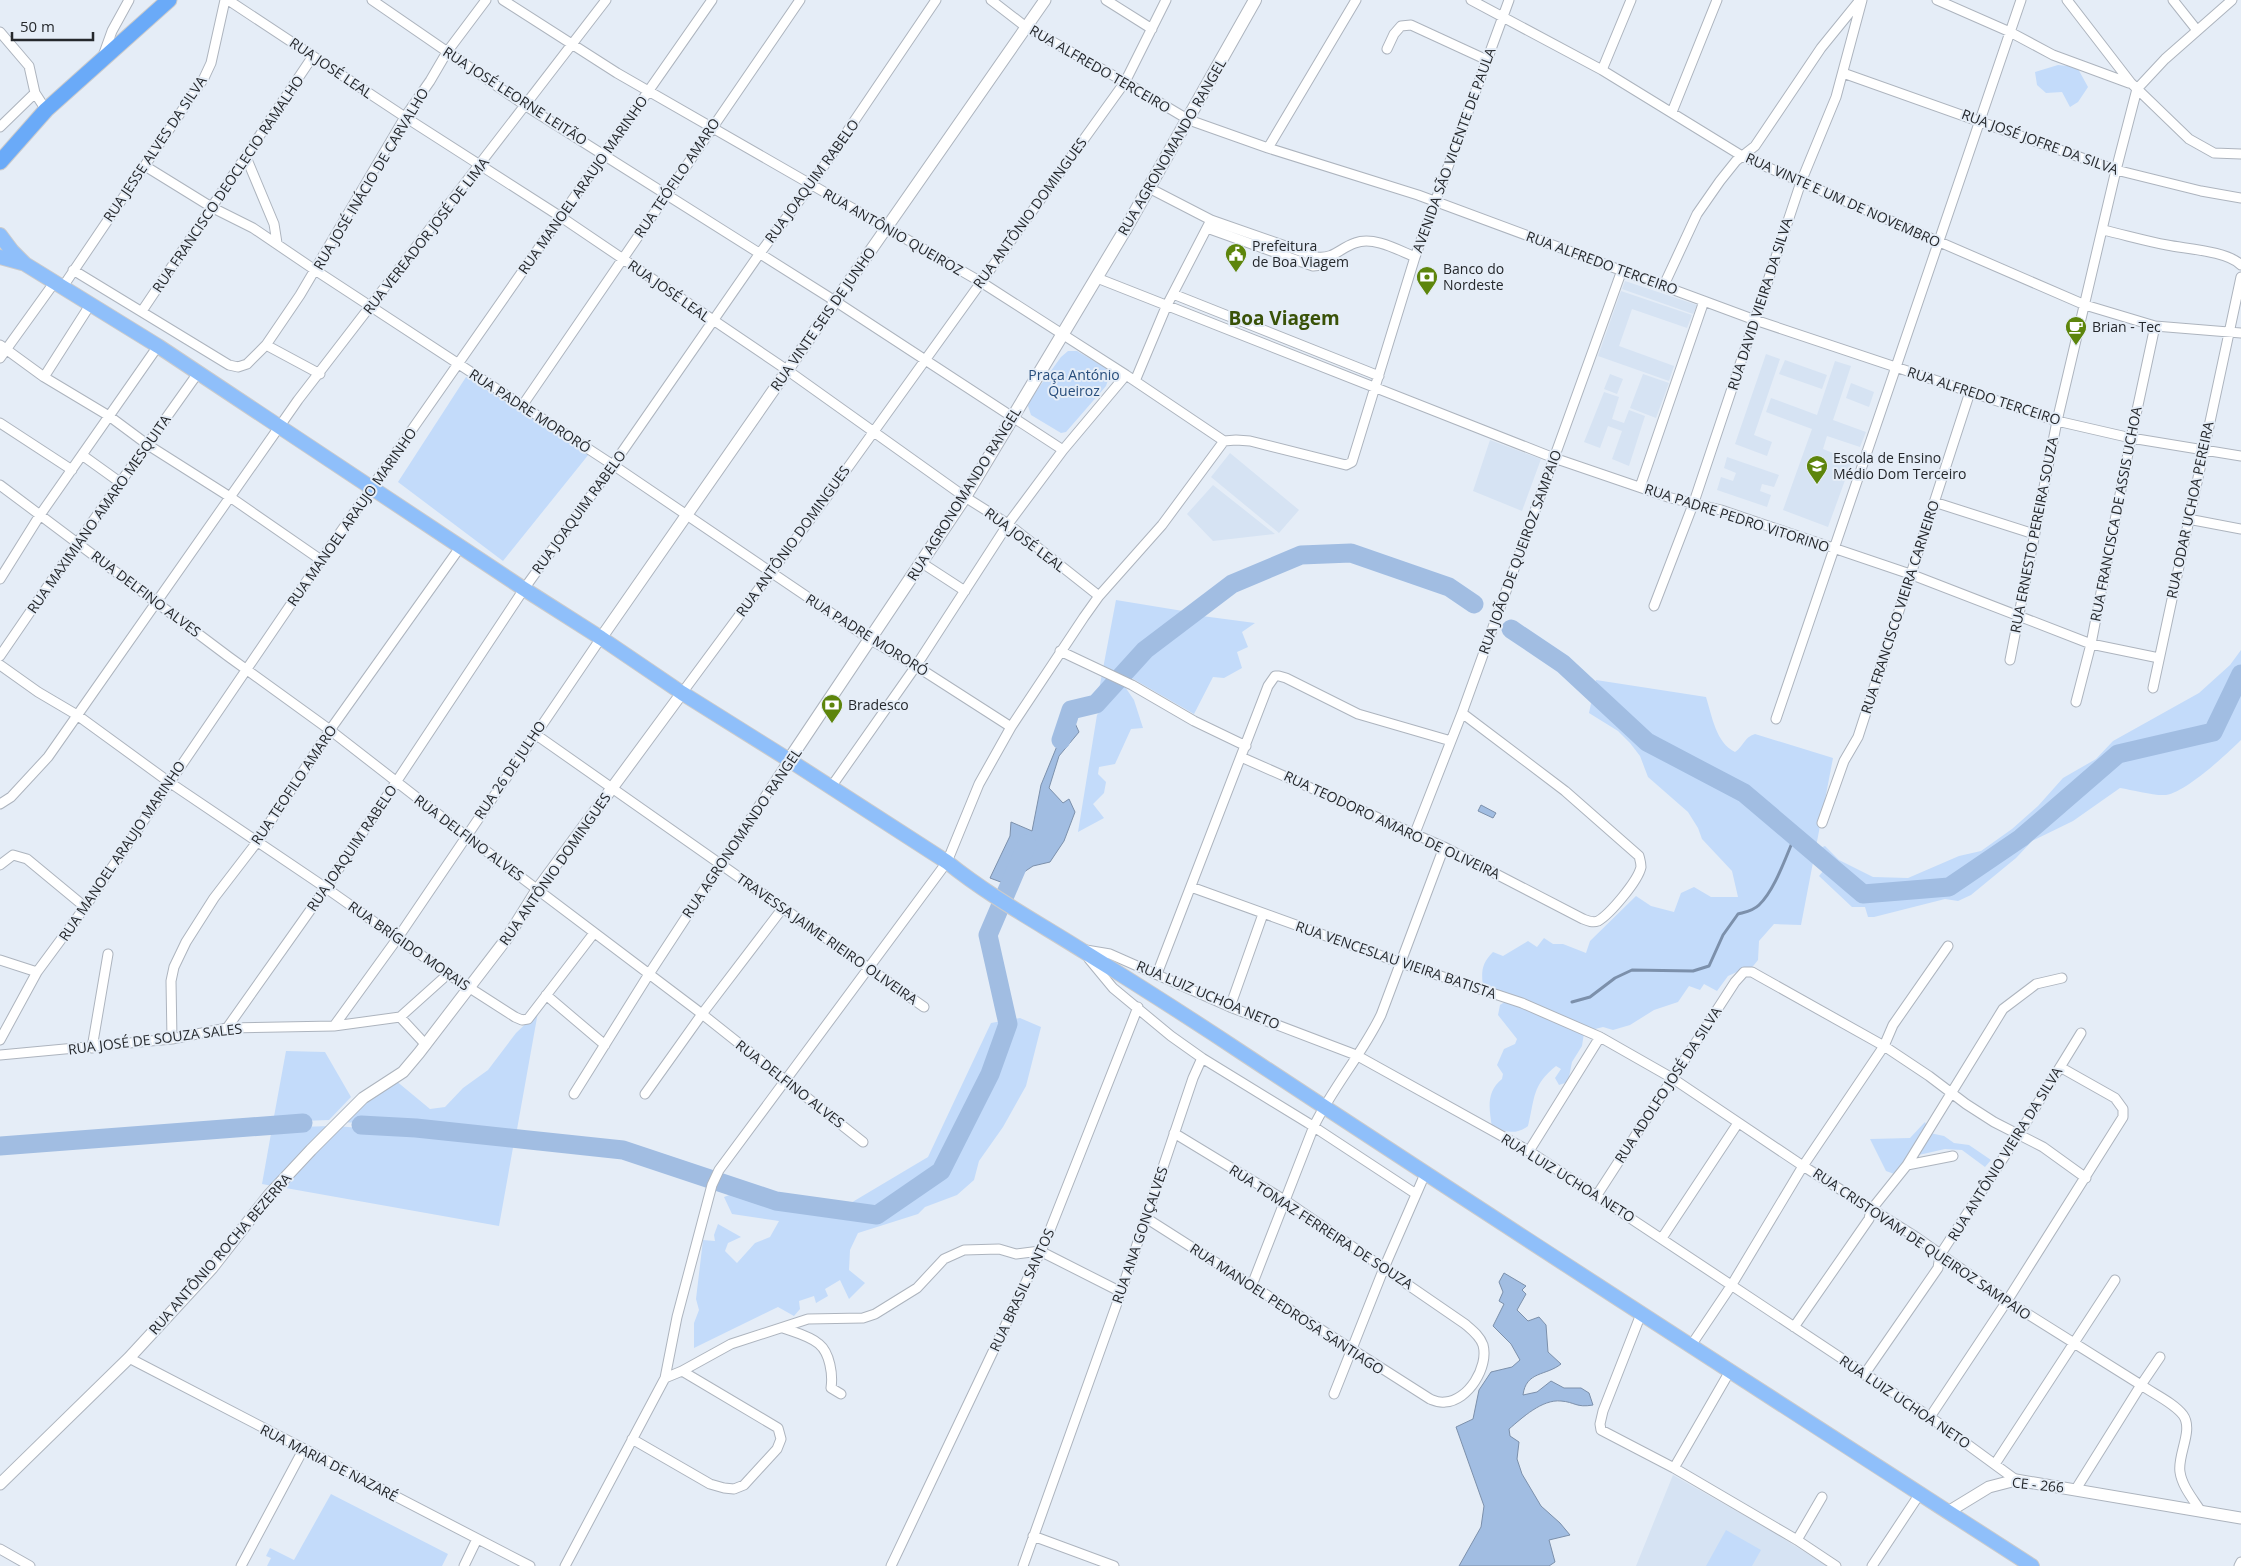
<svg xmlns="http://www.w3.org/2000/svg" width="2241" height="1566" font-family="'Open Sans',sans-serif">
	<rect width="100%" height="100%" fill="#e5edf7"/>
	<path fill="#d6e3f3" d="M1625,281L1697,305L1693,314L1622,289Z
		M1621,291L1692,315L1687,328L1632,309L1619,346L1674,366L1669,381L1598,356Z
		M1766,354L1780,359L1754,435L1772,442L1767,456L1735,444Z
		M1785,360L1827,375L1822,389L1779,374Z
		M1835,361L1851,366L1833,420L1866,432L1860,447L1827,436L1823,449L1852,461L1828,527L1783,510L1812,429L1766,412L1771,398L1817,415Z
		M1610,374L1623,379L1617,394L1604,389Z
		M1643,374L1669,383L1656,418L1630,408Z
		M1851,383L1874,392L1869,407L1846,398Z
		M1604,392L1619,397L1612,419L1624,423L1629,410L1645,416L1629,466L1612,459L1622,431L1608,426L1600,448L1584,442Z
		M1490,440L1541,459L1522,511L1473,491Z
		M1230,453L1299,510L1279,533L1211,477Z
		M1727,457L1779,475L1774,487L1762,484L1760,491L1771,495L1767,507L1717,490L1721,477L1733,481L1736,473L1724,468Z
		M1213,485L1275,534L1213,541L1187,514Z
		M1673,1475L1773,1532L1827,1566H1636Z"/>
	<path fill="#c3dbfa" d="M2058,65L2077,67L2088,87L2078,102L2070,107L2062,92L2046,93L2037,85L2035,72Z
		M1068,351H1077L1106,368L1108,380L1106,386L1066,432L1061,433L1031,415L1028,406L1029,401L1061,357Z
		M466,377L589,454L503,561L398,482Z
		M1116,600L1189,612L1145,644L1098,695Z
		M1202,616L1255,623L1242,632L1248,647L1237,652L1242,668L1224,678L1213,677L1194,714L1128,676L1149,654Z
		M2241,650V740C2227,754 2186,792 2166,795C2154,796 2133,790 2120,788L2073,821L2032,841L2016,858L1971,895L1958,901L1945,899L1874,917H1868L1865,907H1852L1819,876L1824,870L1820,848L1825,846L1839,860L1873,877L1908,878L1959,856L1981,851L2012,829L2038,806L2063,778L2096,759L2113,741L2199,693L2230,665Z
		M1596,680L1706,697C1712,716 1716,743 1735,752C1744,746 1744,737 1755,734L1833,758L1801,925L1774,924L1759,941L1758,960L1754,965L1750,969L1739,971L1728,976L1717,991L1704,984L1700,990L1689,986L1678,1002L1654,1010L1630,1025L1613,1030L1603,1027L1591,1030L1483,986C1481,971 1482,963 1493,952L1503,956L1528,941L1537,947L1544,938L1553,944H1563L1586,953L1590,941L1636,896L1651,906L1674,912L1681,893L1694,887L1711,897H1738L1732,871L1702,839L1698,828L1688,812L1648,777L1640,756L1630,743L1618,731L1589,713Z
		M1123,684L1134,700L1143,728L1131,729L1115,764L1099,767L1098,774L1106,782L1104,793L1093,804L1104,818L1078,832L1097,715Z
		M1506,1001L1584,1033L1582,1046L1572,1062L1568,1082L1559,1085L1555,1078L1561,1069L1556,1066C1532,1085 1535,1098 1528,1126C1516,1135 1506,1132 1492,1127C1489,1108 1486,1092 1502,1079L1503,1074L1497,1065L1504,1049L1515,1044L1517,1039L1498,1015L1500,1005Z
		M538,1012L516,1135L343,1122L395,1080L430,1109L445,1107L463,1088L488,1070L516,1033Z
		M1020,1018L1041,1027L1026,1086L1003,1127L979,1161L974,1180L957,1195L925,1207L918,1214L858,1233L850,1250L849,1270L865,1283L849,1299L840,1280L825,1289L828,1296L816,1303L814,1296L799,1301L800,1309L794,1316L778,1307L694,1348V1323L699,1310L696,1299L703,1240L715,1241L714,1235L718,1224L741,1237L728,1243L725,1251L737,1263L755,1243L770,1237L779,1221L732,1214L724,1197L751,1187L839,1210L928,1157L991,1023Z
		M286,1051L325,1052L351,1097L329,1120L273,1122Z
		M1925,1122L1930,1133L1944,1136L1954,1143L1969,1145L1991,1160L1985,1167L1962,1150L1945,1149L1910,1157L1897,1175L1886,1171L1870,1139L1910,1138Z
		M330,1126L273,1186L262,1184L272,1128Z
		M337,1126L514,1142L499,1226L280,1187Z
		M331,1494L448,1554L442,1566H267L271,1558L266,1556L270,1548L294,1560Z
		M1726,1530L1761,1550L1752,1566H1706Z"/>
	<path fill="#a1bde2" stroke="#7c90ab" d="M1096,701L1074,721L1079,732L1059,756L1049,788L1063,803L1069,799L1075,812L1064,841L1050,862L1033,866L1024,872L1011,860L1006,884L990,878L1010,836L1011,822L1032,831L1041,785L1073,707Z
		M1481,805L1496,813L1493,818L1478,811Z
		M1504,1273L1526,1286L1522,1290L1526,1294L1517,1310L1528,1321L1539,1317L1546,1325L1548,1352L1561,1364C1546,1376 1526,1371 1523,1395L1537,1392L1551,1381L1564,1388H1581L1589,1393L1593,1405C1576,1408 1575,1402 1561,1401C1542,1399 1522,1418 1509,1429L1510,1436L1519,1442L1517,1459L1522,1474L1541,1506L1560,1523L1570,1535L1549,1540L1555,1562L1549,1566H1459L1481,1527L1484,1506L1456,1427L1473,1419L1479,1390L1491,1372L1512,1367L1520,1360L1511,1344L1493,1326L1504,1304L1499,1301L1503,1292L1499,1282Z"/>
	<g fill="none" stroke-linecap="round" stroke-linejoin="round">
		<path stroke="#7c90ab" stroke-width="3" d="M1572,1002L1590,997L1615,978L1632,970L1693,971L1709,966L1723,935L1738,914C1745,912 1753,911 1759,905C1775,890 1786,856 1795,836"/>
		<path stroke="#a1bde2" stroke-width="19" d="M1511,629L1563,664L1647,742L1744,793L1863,894L1949,887L2021,838L2118,754L2213,732L2241,674
			M1061,740L1071,710L1096,704L1145,650L1232,584L1301,555L1351,553L1449,587L1474,604
			M361,1125L416,1128L623,1150L776,1201L877,1215L941,1171L990,1074L1008,1024L988,935L1027,844
			M0,1146L303,1123"/>
		<g stroke="#adb4be" stroke-width="11">
			<path id="minor" d="M228,0L405,117L561,217L787,370L965,497L1008,524L1099,596
				M372,0L526,106L835,301L1063,450
				M503,0L617,73L981,282L1126,375L1224,441L1162,525L1099,596L1084,617L1011,727L979,784L947,862L719,1170L712,1185L677,1317L665,1378
				M991,0L1026,27L1125,82L1189,120L1268,148L1418,195L1755,320L2057,421L2131,438L2241,456
				M1106,0L1152,29
				M1471,0L1602,70L1742,156L1801,182L2085,305L2155,326L2241,333
				M1937,0L2010,32L2053,55L2129,83
				M2067,0L2131,83L2189,139L2214,153L2241,154
				M2173,0L2196,29
				M0,32L29,66L35,93L46,110
				M1387,49L1394,34L1401,26L1411,25L1487,60
				M103,56L112,31L129,0
				M1602,70L1631,0
				M1843,73L2116,170L2201,191L2241,198
				M1672,112L1717,0
				M0,127L35,93
				M1268,148L1356,0
				M246,157L274,224L277,243
				M145,166L213,208L253,228L315,270L613,465L871,640L916,666L1011,727
				M1149,188L1211,220L1317,257C1334,259 1340,248 1355,243C1374,236 1398,250 1415,257
				M1207,228L1313,266L1323,265L1329,257
				M2103,230C2125,235 2146,241 2167,245C2187,249 2227,251 2241,265
				M73,270L229,365L238,367L247,364L266,345L300,295L405,117L430,81L447,52L486,0
				M1097,278L1554,458L1671,498L1721,510L1910,574L2091,644L2159,658
				M1664,285L1697,214L1720,181L1736,161L1755,146L1821,48L1860,0
				M62,288L204,78L211,63L225,0
				M1173,294L1379,376
				M142,311L313,56
				M0,345L44,377L109,416L148,445L230,497L321,560
				M266,345L320,374
				M0,358L54,283
				M44,377L90,305
				M1135,381L1166,307L1211,220
				M522,406L800,0
				M0,423L72,470
				M1224,441L1236,440L1250,441L1346,465L1352,462L1415,257L1509,0
				M82,455L121,483
				M0,485L229,657L330,730L465,835L702,1014L863,1142
				M1640,487L1704,301
				M1934,502L2034,534
				M2188,519L2241,529
				M922,563L965,591
				M0,579L40,515L158,346
				M1654,606L1694,502L1801,182L1836,97L1862,0
				M1060,651L1132,685L1194,721L1246,746
				M0,656L78,542L198,373
				M2010,660L2057,421L2116,170L2137,89L2165,59L2232,0
				M0,665L38,692L77,715L169,782L326,888L448,974L515,1017L522,1020L528,1019L594,933
				M2153,688L2241,277
				M682,693L826,498L1125,82L1166,0
				M2076,702L2091,644L2131,438L2155,326
				M1776,719L2021,0
				M535,734L924,1007
				M1241,757L1444,847L1583,919C1588,921 1593,923 1598,921C1610,914 1638,881 1641,867C1641,863 1640,860 1639,856L1565,791L1462,713
				M831,787L916,666L1008,524L1063,450L1126,375
				M0,804L11,797L48,757L298,400L606,0
				M1822,823L1844,761L1858,737L1970,392
				M1415,833L1462,713L1622,270
				M0,865L13,855L27,859L85,907
				M1191,887L1401,963L1522,1003L1600,1037L1672,1078L1803,1166L1916,1237L2007,1301L2141,1385L2076,1489
				M1086,950L1110,954L1230,1007L1356,1055L1529,1151L1930,1417L2016,1480
				M0,960L37,972
				M1157,974L1268,686L1275,676H1279L1286,678L1358,714L1451,741
				M546,995L605,1045
				M1230,1007L1263,914
				M400,1017L448,974
				M400,1017L426,1045
				M334,1026L397,939L601,638
				M227,1028L326,888L524,589L613,465L760,253L811,185L936,0
				M172,1039L171,981L174,967L186,942L214,898L257,842L330,730L461,546
				M0,1040L37,972L85,907L321,560L712,0
				M92,1048L108,954
				M0,1055L172,1039L227,1028L334,1026L400,1017
				M1202,1058L1308,1123L1416,1194
				M574,1094L649,974L789,760
				M645,1094L702,1014L782,909
				M1529,1151L1600,1037
				M1907,1165L2003,1009L2036,984L2062,978
				M1597,1195L1735,982L1744,972H1752L1759,976L1884,1046L1929,1076L1966,1104L1994,1122L2043,1147L2086,1178
				M1146,1218L1430,1399C1435,1401 1439,1403 1445,1402C1468,1401 1489,1367 1483,1345C1480,1336 1472,1330 1465,1324L1286,1201L1174,1133
				M1662,1238L1738,1123
				M1252,1285L1314,1126C1333,1087 1362,1054 1381,1015L1444,847
				M1641,1314L1603,1411L1600,1424L1601,1430L1674,1468L1797,1540L1836,1566
				M1794,1327L1869,1219L1871,1210L1907,1165L1953,1156
				M783,1328C794,1332 810,1336 819,1344C830,1353 833,1375 831,1388L841,1394
				M1690,1347L1731,1286L1803,1166L1884,1046L1893,1025L1948,946
				M2160,1357L2141,1385C2154,1394 2174,1403 2183,1415C2194,1430 2177,1455 2180,1472C2182,1486 2193,1499 2200,1510
				M129,1358L530,1566
				M1864,1375L1938,1268L1940,1255L2019,1134L2081,1033
				M1334,1394L1384,1268L1425,1174
				M1930,1417L2007,1301L2123,1117V1109L2115,1098L2060,1067
				M632,1439L710,1484L724,1488L734,1489L744,1485L777,1449L781,1439L778,1428L682,1371
				M1995,1464L2115,1280
				M1674,1468L1730,1371
				M1033,1536L1114,1566
				M1797,1540L1822,1497
				M0,1549L30,1566
				M241,1566L303,1450
				M464,1566L477,1539
				M565,1566L665,1378L682,1371L731,1344L808,1319L863,1318L875,1314L917,1288L944,1259L964,1250L999,1249L1016,1254L1040,1251L1121,1292
				M891,1566L1046,1240L1138,1007
				M1023,1566L1121,1292L1193,1078L1202,1058L1171,1036L1113,988L1089,959
				M1872,1566L1919,1495
				M2239,1566L2241,1562"/>
		</g>
		<g stroke="#adb4be" stroke-width="13">
			<path id="tertiary" d="M601,638L1045,0
				M0,1484L129,1358L212,1268L269,1195L311,1150L363,1098L403,1072L419,1053L507,938L537,890L682,693
				M1948,1512L1989,1487L2016,1480L2241,1518"/>
		</g>
		<g stroke="#adb4be" stroke-width="14">
			<path id="secondary" d="M789,760L965,497L1125,230L1255,0"/>
		</g>
		<g stroke="#cbcbcc" stroke-width="16">
			<path id="primary" d="M0,235L12,251L25,264L158,346L524,589L601,638L682,693L789,760L947,862C989,896 1037,922 1083,951C1138,985 1193,1020 1247,1056C1507,1228 1770,1397 2032,1566
				M0,257L22,263"/>
		</g>
		<g stroke="#cbcbcc" stroke-width="17">
			<path id="trunk" d="M0,162L46,110L169,0"/>
		</g>
		<use href="#minor" stroke="#fff" stroke-width="9"/>
		<use href="#tertiary" stroke="#fff" stroke-width="11"/>
		<use href="#secondary" stroke="#fff" stroke-width="12"/>
		<use href="#primary" stroke="#8fbffa" stroke-width="14"/>
		<use href="#trunk" stroke="#6aaaf8" stroke-width="15"/>
	</g>
	<defs>
		<g id="civic-pin" transform="scale(1.125)"><path d="M0 17L-7.5 6A9.5 9.5 0 1 1 7.5 6Z" fill="#5d850c" stroke="#e5edf7"/><path d="M-.6-6.5H3V-4.5H.6V-3L4-1V1h2V6H-6V1h2V-1L-.6-3ZM-1.2 2.5V6h2.4V2.5Z" fill="#fff"/></g>
		<g id="bank-pin" transform="scale(1.125)"><path d="M0 17L-7.5 6A9.5 9.5 0 1 1 7.5 6Z" fill="#5d850c" stroke="#e5edf7"/><path d="M-6-4H6V4H-6ZM0-2.3a2.3 2.3 0 1 0 0 4.6a2.3 2.3 0 1 0 0-4.6Z" fill="#fff"/></g>
		<g id="cafe-pin" transform="scale(1.125)"><path d="M0 17L-7.5 6A9.5 9.5 0 1 1 7.5 6Z" fill="#5d850c" stroke="#e5edf7"/><path d="M-5.5-4.5H6V0H3Q3 3.5 0 3.5H-2.5Q-5.5 3.5-5.5 0ZM3-3.2v2h1.7v-2ZM-6 4.5H4V6H-6Z" fill="#fff"/></g>
		<g id="school-pin" transform="scale(1.125)"><path d="M0 17L-7.5 6A9.5 9.5 0 1 1 7.5 6Z" fill="#5d850c" stroke="#e5edf7"/><path d="M0-5L7-2L0 1L-7-2ZM-4 1L0 2.5L4 1V4Q0 6-4 4Z" fill="#fff"/></g>
	</defs>
	<g fill-rule="evenodd">
		<use href="#civic-pin" x="1236" y="254"/>
		<use href="#bank-pin" x="1427" y="277"/>
		<use href="#cafe-pin" x="2076" y="327"/>
		<use href="#school-pin" x="1817" y="466"/>
		<use href="#bank-pin" x="832" y="705"/>
	</g>
	<g text-anchor="middle" stroke-width="4" stroke-linejoin="round" paint-order="stroke">
		<g font-size="14" fill="#25282c" stroke="#e5edf7">
			<text transform="translate(331 68) rotate(34)" y="5">RUA JOSÉ LEAL</text>
			<text transform="translate(1100 69) rotate(30)" y="5">RUA ALFREDO TERCEIRO</text>
			<text transform="translate(515 96) rotate(33)" y="5">RUA JOSÉ LEORNE LEITÃO</text>
			<text transform="translate(2040 142) rotate(20)" y="5">RUA JOSÉ JOFRE DA SILVA</text>
			<text transform="translate(1172 147) rotate(-60)" y="5">RUA AGRONOMANDO RANGEL</text>
			<text transform="translate(155 149) rotate(-56)" y="5">RUA JESSE ALVES DA SILVA</text>
			<text transform="translate(1454 150) rotate(-70)" y="5">AVENIDA SÃO VICENTE DE PAULA</text>
			<text transform="translate(677 178) rotate(-56)" y="5">RUA TEÓFILO AMARO</text>
			<text transform="translate(371 179) rotate(-59)" y="5">RUA JOSÉ INÁCIO DE CARVALHO</text>
			<text transform="translate(812 181) rotate(-54)" y="5">RUA JOAQUIM RABELO</text>
			<text transform="translate(228 184) rotate(-56)" y="5">RUA FRANCISCO DEOCLECIO RAMALHO</text>
			<text transform="translate(583 185) rotate(-55)" y="5">RUA MANOEL ARAUJO MARINHO</text>
			<text transform="translate(1843 200) rotate(24)" y="5">RUA VINTE E UM DE NOVEMBRO</text>
			<text transform="translate(1030 213) rotate(-54)" y="5">RUA ANTÔNIO DOMINGUES</text>
			<text transform="translate(893 232) rotate(30)" y="5">RUA ANTÔNIO QUEIROZ</text>
			<text transform="translate(426 236) rotate(-52)" y="5">RUA VEREADOR JOSÉ DE LIMA</text>
			<text transform="translate(1602 263) rotate(20)" y="5">RUA ALFREDO TERCEIRO</text>
			<text transform="translate(669 291) rotate(35)" y="5">RUA JOSÉ LEAL</text>
			<text transform="translate(1760 304) rotate(-72)" y="5">RUA DAVID VIEIRA DA SILVA</text>
			<text transform="translate(823 319) rotate(-55)" y="5">RUA VINTE SEIS DE JUNHO</text>
			<text transform="translate(1984 396) rotate(18)" y="5">RUA ALFREDO TERCEIRO</text>
			<text transform="translate(530 411) rotate(33)" y="5">RUA PADRE MORORÓ</text>
			<text transform="translate(964 494) rotate(-58)" y="5">RUA AGRONOMANDO RANGEL</text>
			<text transform="translate(2190 510) rotate(-78)" y="5">RUA ODAR UCHOA PEREIRA</text>
			<text transform="translate(579 512) rotate(-54)" y="5">RUA JOAQUIM RABELO</text>
			<text transform="translate(99 514) rotate(-55)" y="5">RUA MAXIMIANO AMARO MESQUITA</text>
			<text transform="translate(2116 514) rotate(-79)" y="5">RUA FRANCISCA DE ASSIS UCHOA</text>
			<text transform="translate(352 517) rotate(-55)" y="5">RUA MANOEL ARAUJO MARINHO</text>
			<text transform="translate(1737 518) rotate(18)" y="5">RUA PADRE PEDRO VITORINO</text>
			<text transform="translate(2034 535) rotate(-79)" y="5">RUA ERNESTO PEREIRA SOUZA</text>
			<text transform="translate(1025 540) rotate(37)" y="5">RUA JOSÉ LEAL</text>
			<text transform="translate(793 541) rotate(-54)" y="5">RUA ANTÔNIO DOMINGUES</text>
			<text transform="translate(1520 552) rotate(-70)" y="5">RUA JOÃO DE QUEIROZ SAMPAIO</text>
			<text transform="translate(146 594) rotate(37)" y="5">RUA DELFINO ALVES</text>
			<text transform="translate(1900 607) rotate(-72)" y="5">RUA FRANCISCO VIEIRA CARNEIRO</text>
			<text transform="translate(867 635) rotate(32)" y="5">RUA PADRE MORORÓ</text>
			<text transform="translate(510 770) rotate(-56)" y="5">RUA 26 DE JULHO</text>
			<text transform="translate(294 785) rotate(-56)" y="5">RUA TEOFILO AMARO</text>
			<text transform="translate(1392 825) rotate(25)" y="5">RUA TEODORO AMARO DE OLIVEIRA</text>
			<text transform="translate(742 833) rotate(-56)" y="5">RUA AGRONOMANDO RANGEL</text>
			<text transform="translate(469 838) rotate(37)" y="5">RUA DELFINO ALVES</text>
			<text transform="translate(352 848) rotate(-56)" y="5">RUA JOAQUIM RABELO</text>
			<text transform="translate(122 851) rotate(-56)" y="5">RUA MANOEL ARAUJO MARINHO</text>
			<text transform="translate(555 869) rotate(-55)" y="5">RUA ANTÔNIO DOMINGUES</text>
			<text transform="translate(827 939) rotate(35)" y="5">TRAVESSA JAIME RIEIRO OLIVEIRA</text>
			<text transform="translate(409 946) rotate(35)" y="5">RUA BRÍGIDO MORAIS</text>
			<text transform="translate(1396 960) rotate(19)" y="5">RUA VENCESLAU VIEIRA BATISTA</text>
			<text transform="translate(1208 995) rotate(23)" y="5">RUA LUIZ UCHOA NETO</text>
			<text transform="translate(155 1039) rotate(-7)" y="5">RUA JOSÉ DE SOUZA SALES</text>
			<text transform="translate(790 1084) rotate(38)" y="5">RUA DELFINO ALVES</text>
			<text transform="translate(1668 1085) rotate(-57)" y="5">RUA ADOLFO JOSÉ DA SILVA</text>
			<text transform="translate(2005 1154) rotate(-58)" y="5">RUA ANTÔNIO VIEIRA DA SILVA</text>
			<text transform="translate(1568 1178) rotate(32)" y="5">RUA LUIZ UCHOA NETO</text>
			<text transform="translate(1321 1227) rotate(33)" y="5">RUA TOMAZ FERREIRA DE SOUZA</text>
			<text transform="translate(1140 1235) rotate(-71)" y="5">RUA ANA GONÇALVES</text>
			<text transform="translate(1922 1244) rotate(34)" y="5">RUA CRISTOVAM DE QUEIROZ SAMPAIO</text>
			<text transform="translate(220 1254) rotate(-49)" y="5">RUA ANTÔNIO ROCHA BEZERRA</text>
			<text transform="translate(1022 1290) rotate(-65)" y="5">RUA BRASIL SANTOS</text>
			<text transform="translate(1287 1309) rotate(33)" y="5">RUA MANOEL PEDROSA SANTIAGO</text>
			<text transform="translate(1905 1402) rotate(34)" y="5">RUA LUIZ UCHOA NETO</text>
			<text transform="translate(329 1463) rotate(27)" y="5">RUA MARIA DE NAZARÉ</text>
			<text transform="translate(2038 1485) rotate(6)" y="5">CE - 266</text>
		</g>
		<g font-size="14" fill="#25282c" stroke="#e5edf7" text-anchor="start">
			<text x="1252" y="251">Prefeitura<tspan x="1252" dy="16">de Boa Viagem</tspan></text>
			<text x="1443" y="274">Banco do<tspan x="1443" dy="16">Nordeste</tspan></text>
			<text x="2092" y="332">Brian - Tec</text>
			<text x="1833" y="463">Escola de Ensino<tspan x="1833" dy="16">Médio Dom Terceiro</tspan></text>
			<text x="848" y="710">Bradesco</text>
		</g>
		<g font-size="14" fill="#274d7c" stroke="#e5edf7">
			<text x="1074" y="380">Praça António<tspan x="1074" dy="16">Queiroz</tspan></text>
		</g>
		<g font-size="19" font-weight="bold" fill="#395208" stroke="#e5edf7">
			<text x="1284" y="325">Boa Viagem</text>
		</g>
	</g>
	<path d="M12 32v8h81v-8" fill="none" stroke="#25282c" stroke-width="2.5"/>
	<text x="20" y="32" font-size="15" fill="#25282c" stroke="#e5edf7" stroke-width="4" paint-order="stroke">50 m</text>
</svg>
